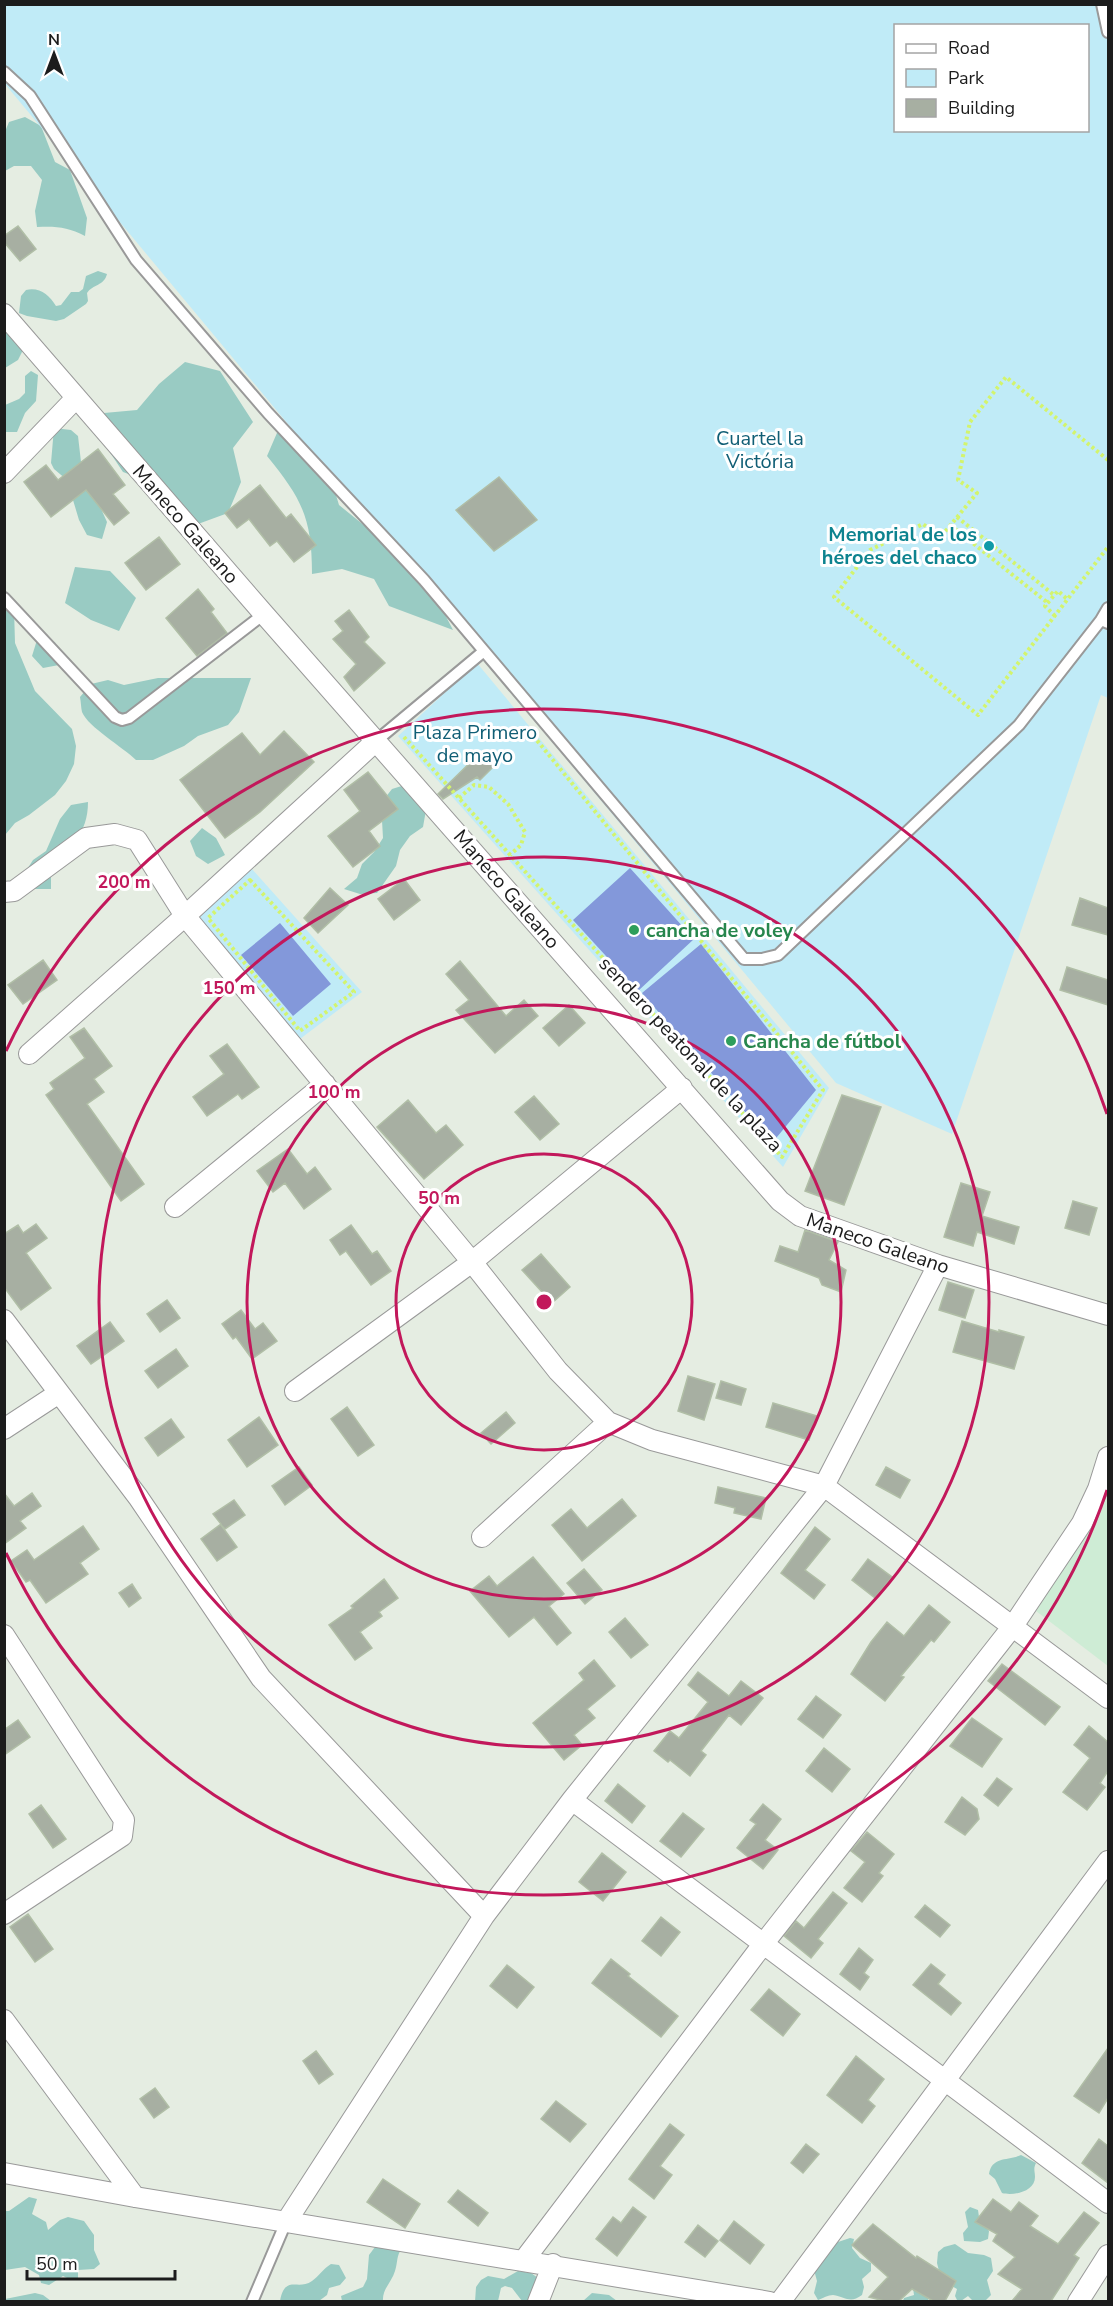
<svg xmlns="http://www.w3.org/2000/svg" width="1113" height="2306" font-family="'Nunito Sans',sans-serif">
	<rect width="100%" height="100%" fill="#e5ede2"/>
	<path fill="#ceecd5" d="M1108,1494V1666L1036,1611Z"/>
	<path fill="#99cbc3" d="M25,117L41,126L55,162L70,170L87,218L85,236C68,227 56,226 37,227L35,211L42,180L31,166H14L5,171L4,134L9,122Z
		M98,271L107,274C104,286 93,284 87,293L88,301L86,304L64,319L56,321L27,316L19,313L21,296L26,290C40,287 49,295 56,306L61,305L71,292H79L83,289L86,276Z
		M4,324L26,344L18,360L5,368Z
		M185,362L220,371L253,422L233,448L241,482L228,513L198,524L153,483L123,472L105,445L104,413L137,410L159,384Z
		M31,371L38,375L36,401L25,413L17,432H5V405L19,399L25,393V376Z
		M280,426L308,443L329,472L339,505L424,574L453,630L389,606L374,579L342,569L312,574C312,518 302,499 267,456Z
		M54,428L71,430L78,436L81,462L91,475L93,491L107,522L102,539L87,535L79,520L67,480L54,469L51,463Z
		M75,567L110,571L136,598L119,631L91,620L65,603Z
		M5,590L14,609L15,643L35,691L72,729L76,746L74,764L66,781L55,795L29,815L15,823L5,835Z
		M37,640L55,642L59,665L43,668L32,656Z
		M158,678H251L239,712L228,725L198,736L184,746L153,760H136C123,747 88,727 82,712C81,708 81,702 80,697L91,684L108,680L124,685Z
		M408,784L426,810L423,827L410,836L400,850L396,866L377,893L360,894L344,889L357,878L362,864L374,852L383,838L381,803L392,789Z
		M88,802C88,834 70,847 51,870V889H29L24,874L33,860L46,851L60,819L71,805Z
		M202,828L216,838L225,855L208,864L196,856L190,841Z
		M1021,2155L1036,2163C1033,2169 1035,2171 1035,2177C1035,2192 1013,2196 1002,2193L995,2179L989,2174C992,2156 1008,2161 1021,2155Z
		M29,2197L37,2199L32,2214L46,2222L48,2230L60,2220L68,2217L84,2221L94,2235V2250L100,2264L94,2269L78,2270V2278L71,2280L63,2276L49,2285L41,2283L39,2275L25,2267L5,2270V2211H9Z
		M970,2207L978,2210L979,2217L989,2231L988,2239L980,2242L964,2241L963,2233L968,2227L965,2212Z
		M850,2238L854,2239L852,2248L860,2258L871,2263V2271L862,2279L864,2287L862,2295C850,2304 846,2297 833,2295C828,2295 823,2298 818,2300L814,2293L817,2281L814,2270L838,2242Z
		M378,2243L402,2248C396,2256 398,2262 395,2271C392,2282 382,2289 383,2301H342L341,2296L363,2287L367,2279L369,2255Z
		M955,2244L968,2253L984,2255L991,2258L993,2271L987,2280L991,2295L985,2301H973L968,2296L961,2301L957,2300L955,2296L957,2289L950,2285V2277L939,2271L937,2263L938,2252L944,2247Z
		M331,2264L339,2265L346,2278L340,2285L329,2288L327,2295L319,2301H280C285,2274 298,2291 312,2281C319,2276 323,2269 331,2264Z
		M518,2271L531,2273L538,2278L537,2301H522L512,2288L505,2286L501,2288L498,2301L475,2302L476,2287L481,2280L488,2276L504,2279Z
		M913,2288L929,2295L928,2301H903L904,2298L914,2295Z
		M35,2293L43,2295L51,2301H5V2299Z
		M592,2293L609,2295L617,2301H583Z"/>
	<path fill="#c0ebf7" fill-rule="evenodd" d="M4,5H1108V698L1101,695L952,1134L836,1083L5,84ZM896,26H1088V130H896Z
		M477,663L829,1088L783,1167L398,736Z
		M251,868L362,992L300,1039L199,918Z"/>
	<path fill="#8398da" d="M630,868L694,939L638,991L573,920Z
		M280,923L331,984L293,1016L241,955Z
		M701,944L816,1090L772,1143L642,993Z"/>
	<path fill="#a7afa2" stroke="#b0bea6" stroke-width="1.5" d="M18,226L36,249L20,261L4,242V236Z
		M98,449L125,485L113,494L129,513L114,525L86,490L51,517L24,482L46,465L58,480Z
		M499,477L537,520L494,551L456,510Z
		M260,485L286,518L291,514L316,545L294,562L277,541L270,546L249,519L237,528L225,513Z
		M159,537L180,564L146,590L125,563Z
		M198,589L214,609L211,612L227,633L197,656L166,618Z
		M349,610L369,637L364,642L385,663L354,691L344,677L356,664L333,639L343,631L335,621Z
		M284,731L314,762L260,812L225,838L180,780L242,733L260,755Z
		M480,753L494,766L480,780L477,777L443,799L438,794Z
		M368,772L398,809L369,831L380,846L353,867L328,836L360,811L344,790Z
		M404,879L420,900L394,920L378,899Z
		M330,888L348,905L318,933L304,918Z
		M1080,898L1108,908V935L1072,925Z
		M43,960L57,980L23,1004L8,985Z
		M460,961L506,1016L524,1000L538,1016L495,1053L456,1010L469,1000L446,974Z
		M1067,967L1108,980V1005L1060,990Z
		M569,1005L585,1023L559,1046L543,1028Z
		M84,1028L112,1066L94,1079L104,1092L87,1104L144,1184L121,1201L46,1095L54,1089L50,1083L85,1058L70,1037Z
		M227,1044L259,1087L242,1099L238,1094L207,1116L193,1097L224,1074L210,1056Z
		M842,1095L881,1107L844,1205L805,1191Z
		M534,1096L559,1124L540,1140L515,1112Z
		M408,1100L436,1133L446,1125L463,1145L424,1179L377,1127Z
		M288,1149L307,1174L315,1167L331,1189L304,1209L285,1183L273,1192L257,1171Z
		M961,1183L990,1192L982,1216L1019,1227L1014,1244L977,1232L973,1246L944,1237Z
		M1073,1201L1097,1208L1089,1235L1065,1228Z
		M36,1224L47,1238L26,1253L51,1288L21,1310L4,1287V1234L18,1225L23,1233Z
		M351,1225L372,1254L377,1251L391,1271L371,1285L346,1251L340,1255L330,1240Z
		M805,1230L838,1242L829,1260L846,1270L841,1292L822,1285L819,1278L775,1261L780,1246L798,1252Z
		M541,1254L570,1287L552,1303L522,1270Z
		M948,1282L974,1290L965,1318L939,1310Z
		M167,1300L180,1318L160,1332L147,1314Z
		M241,1310L255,1329L263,1323L277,1341L252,1359L236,1337L233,1339L222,1324Z
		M962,1321L999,1332V1330L1024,1337L1014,1369L953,1352Z
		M110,1322L124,1341L91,1364L77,1346Z
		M176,1349L188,1366L158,1388L145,1371Z
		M688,1376L715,1384L704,1420L678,1411Z
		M721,1381L746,1389L741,1405L716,1398Z
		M773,1403L817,1416L809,1440L766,1427Z
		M347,1407L374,1445L358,1456L331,1419Z
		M506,1412L515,1423L491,1444L481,1433Z
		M259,1417L278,1445L247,1467L228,1440Z
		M171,1419L184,1437L158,1456L145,1438Z
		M299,1467L312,1485L285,1505L272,1486Z
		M886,1467L910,1480L900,1498L876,1485Z
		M718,1487L766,1498L761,1519L734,1513L735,1508L715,1503Z
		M4,1493L14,1506L32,1493L41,1506L20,1521L26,1528L4,1544Z
		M622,1499L636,1516L582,1561L552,1525L571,1509L587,1528Z
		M234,1500L245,1515L225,1529L221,1525L237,1547L217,1561L201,1539L221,1524L213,1514Z
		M83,1526L99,1549L80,1563L88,1574L46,1603L30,1580L26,1582L11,1561L27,1550L34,1560Z
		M815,1527L830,1539L805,1570L825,1585L814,1599L781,1573Z
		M533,1557L564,1594L549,1606L571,1633L557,1645L534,1617L509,1637L470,1591L489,1576L497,1586Z
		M868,1559L892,1577L875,1598L852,1580Z
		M584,1569L602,1590L585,1604L567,1583Z
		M384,1579L398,1598L379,1612L382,1616L360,1632L372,1648L355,1660L329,1625L353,1608L351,1606Z
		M132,1584L141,1598L129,1607L119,1593Z
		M929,1605L950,1622L934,1642L931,1640L901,1676L904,1677L885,1701L851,1674L871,1642L887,1622L904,1636Z
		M625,1618L648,1645L631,1658L609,1632Z
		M594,1660L615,1686L587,1709L595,1718L574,1735L582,1745L564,1760L533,1723L584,1680L579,1673Z
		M1002,1664L1060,1707L1045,1725L988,1681Z
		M698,1672L729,1696L741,1681L763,1698L741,1725L729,1715L701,1751L706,1755L690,1776L670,1760L668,1762L654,1751L670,1731L679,1738L708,1702L688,1685Z
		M816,1696L841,1715L823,1738L798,1719Z
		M972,1718L1002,1739L982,1767L950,1746Z
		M18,1720L30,1737L4,1755V1730Z
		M1089,1726L1108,1742V1771L1100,1783L1105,1787L1087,1810L1063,1792L1090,1758L1074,1745Z
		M824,1748L850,1769L832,1792L806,1771Z
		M997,1778L1012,1789L998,1806L984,1795Z
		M618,1784L645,1806L632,1823L605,1801Z
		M962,1797L977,1809L979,1819L965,1835L945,1822Z
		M763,1804L781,1819L765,1840L778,1850L763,1869L737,1848L756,1824L750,1820Z
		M41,1805L66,1839L53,1848L29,1814Z
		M683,1813L704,1829L681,1857L660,1841Z
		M867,1832L894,1854L879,1873L883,1876L862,1902L844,1888L865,1862L851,1851Z
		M602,1853L626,1872L603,1901L579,1882Z
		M833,1892L847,1903L818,1939L823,1943L811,1958L784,1936L796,1921L804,1928Z
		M925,1905L950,1925L940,1937L915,1917Z
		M28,1914L53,1949L35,1962L10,1927Z
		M661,1917L680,1932L661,1956L642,1941Z
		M859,1948L873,1960L864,1973L869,1977L860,1990L840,1974Z
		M611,1959L630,1974L628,1976L678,2016L661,2037L592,1983Z
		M931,1964L945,1975L938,1984L961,2003L951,2015L913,1985Z
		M507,1965L534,1987L517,2008L490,1986Z
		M769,1989L800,2014L783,2036L751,2010Z
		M1108,2048V2098L1099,2113L1074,2096Z
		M316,2051L333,2074L319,2084L303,2061Z
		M856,2056L884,2079L868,2100L875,2106L862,2123L827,2095Z
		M155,2088L169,2107L154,2118L140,2099Z
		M556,2101L586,2124L570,2142L541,2119Z
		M670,2124L684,2135L660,2166L672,2175L654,2199L629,2179Z
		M1099,2139L1108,2146V2183L1082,2163Z
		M806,2144L819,2154L803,2173L791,2163Z
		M383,2179L420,2204L405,2228L367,2202Z
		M458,2190L488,2213L478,2226L448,2202Z
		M993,2199L1011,2212L1019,2202L1038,2216L1030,2226L1058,2244L1084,2212L1099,2223L1074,2255L1079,2258L1051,2301H1012L1022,2289L998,2274L1015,2257L993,2241L997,2234L975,2222Z
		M633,2207L646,2217L617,2256L596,2239L613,2217L621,2223Z
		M734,2221L764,2245L750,2264L720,2240Z
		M873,2224L916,2258L917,2256L956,2281L945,2301H933L912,2289L899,2301H884L869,2297L888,2277L852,2245Z
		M698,2225L718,2241L705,2257L685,2242Z"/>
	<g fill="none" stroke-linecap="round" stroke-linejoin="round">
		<g stroke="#999" stroke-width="14">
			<path id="lane" d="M1102,4L1108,32
				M4,72L30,96L136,260L268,413L424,580L744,959H762L778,955L1019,725L1101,620
				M4,598L115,717L122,720L129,718L264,614
				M1108,608L1101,620L1108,623
				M376,741L484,651
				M252,2302L286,2222"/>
		</g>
		<g stroke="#999" stroke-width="22">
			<path id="street" d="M4,314L264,614L780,1201L800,1216L938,1265L1108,1315
				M4,473L76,398
				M4,892L14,891L86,838L115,834L137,840L185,916L472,1262L558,1371L608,1422L652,1440L824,1486L1108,1698
				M29,1054L185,916L376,741
				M175,1207L325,1084
				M4,1320L138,1497L261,1678L484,1916
				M295,1391L472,1262L682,1088
				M4,1429L59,1393
				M482,1537L608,1422
				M4,1635L124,1820L122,1836L4,1914
				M572,1800L1108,2203
				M4,2020L135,2197
				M4,2173L135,2197L770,2302
				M286,2222L484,1916L572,1800L824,1486L938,1265
				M524,2260L764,1943L1013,1626L1082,1523L1098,1489L1108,1457
				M538,2302L553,2264
				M780,2302L1108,1861
				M1078,2302L1108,2255"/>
		</g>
		<path stroke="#d3f46d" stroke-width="4" stroke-dasharray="3 3" stroke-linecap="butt" d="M1108,460L1006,377L970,422L958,480L977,493L940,538L923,524L870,550L834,597L978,715L1108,547
			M957,517L1054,595
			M950,525L1048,603
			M1055,616L1045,606L1058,591L1068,600
			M404,737L782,1157L823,1090L535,738
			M459,798L474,785L489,787L508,804L525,832L521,845L510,855
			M250,880L354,992L300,1031L208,918Z"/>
		<use href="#lane" stroke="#fff" stroke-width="10"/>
		<use href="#street" stroke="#fff" stroke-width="20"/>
	</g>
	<g fill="none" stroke="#c2185b" stroke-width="3">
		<circle cx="544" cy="1302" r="148"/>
		<circle cx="544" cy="1302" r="297"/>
		<circle cx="544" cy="1302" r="445"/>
		<path d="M1107 1490A594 594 0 0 1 6 1553M6 1051A594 594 0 0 1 1107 1114"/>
	</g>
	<circle fill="#0f9aa8" stroke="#fff" stroke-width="2" cx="989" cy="546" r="6"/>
	<g fill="#2e9e5b" stroke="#fff" stroke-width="2">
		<circle cx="634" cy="930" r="6"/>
		<circle cx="731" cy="1041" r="6"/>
	</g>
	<g text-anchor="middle" stroke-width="6" stroke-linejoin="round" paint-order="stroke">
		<g font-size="20" fill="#105e75" stroke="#fff">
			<text x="760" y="445">Cuartel la<tspan x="760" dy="23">Victória</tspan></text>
			<text x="475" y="739">Plaza Primero<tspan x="475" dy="23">de mayo</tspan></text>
		</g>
		<g font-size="20" fill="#1c1c1c" stroke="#fff">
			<text transform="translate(186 524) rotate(49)" y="7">Maneco Galeano</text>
			<text transform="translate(507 889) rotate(49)" y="7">Maneco Galeano</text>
			<text transform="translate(691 1054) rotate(47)" y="7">sendero peatonal de la plaza</text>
			<text transform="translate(878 1243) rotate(19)" y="7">Maneco Galeano</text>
		</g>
		<g font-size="20" font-weight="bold" fill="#0d838f" stroke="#fff" text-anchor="end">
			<text x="977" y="541">Memorial de los<tspan x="977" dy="23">héroes del chaco</tspan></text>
		</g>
		<g font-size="20" font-weight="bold" fill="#27864d" stroke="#fff" text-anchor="start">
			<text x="646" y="937">cancha de voley</text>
			<text x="743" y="1048">Cancha de fútbol</text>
		</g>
	</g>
	<circle cx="544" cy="1302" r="9" fill="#c2185b" stroke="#fff" stroke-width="3"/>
	<g font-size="18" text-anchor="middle" font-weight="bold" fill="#c2185b" stroke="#fff" stroke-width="6" stroke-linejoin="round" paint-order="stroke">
		<text x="124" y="888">200 m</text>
		<text x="229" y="994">150 m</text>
		<text x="334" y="1098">100 m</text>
		<text x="439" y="1204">50 m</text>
	</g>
	<rect width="1113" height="2306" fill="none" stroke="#1c1c1c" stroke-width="12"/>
	<rect x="894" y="24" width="195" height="108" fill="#ffffff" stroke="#a4a4a4" stroke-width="1.5"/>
	<rect x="906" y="44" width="30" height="9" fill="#ffffff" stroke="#a4a4a4" stroke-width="1.5"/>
	<text x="948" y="54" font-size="18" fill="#1c1c1c">Road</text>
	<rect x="906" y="69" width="30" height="18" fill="#c0ebf7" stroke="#a4a4a4" stroke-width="1.5"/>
	<text x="948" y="84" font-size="18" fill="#1c1c1c">Park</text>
	<rect x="906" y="99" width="30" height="18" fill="#a7afa2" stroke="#a4a4a4" stroke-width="1.5"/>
	<text x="948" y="114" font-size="18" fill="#1c1c1c">Building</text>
	<g transform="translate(54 54)" stroke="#ffffff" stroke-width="4.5" paint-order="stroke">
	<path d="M0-4.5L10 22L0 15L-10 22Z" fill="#1c1c1c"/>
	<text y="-9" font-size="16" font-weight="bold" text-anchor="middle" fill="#1c1c1c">N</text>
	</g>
	<path d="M27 2270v9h148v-9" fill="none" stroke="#1c1c1c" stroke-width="3"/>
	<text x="36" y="2270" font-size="18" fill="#1c1c1c" stroke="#ffffff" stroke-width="4.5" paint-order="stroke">50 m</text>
</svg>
